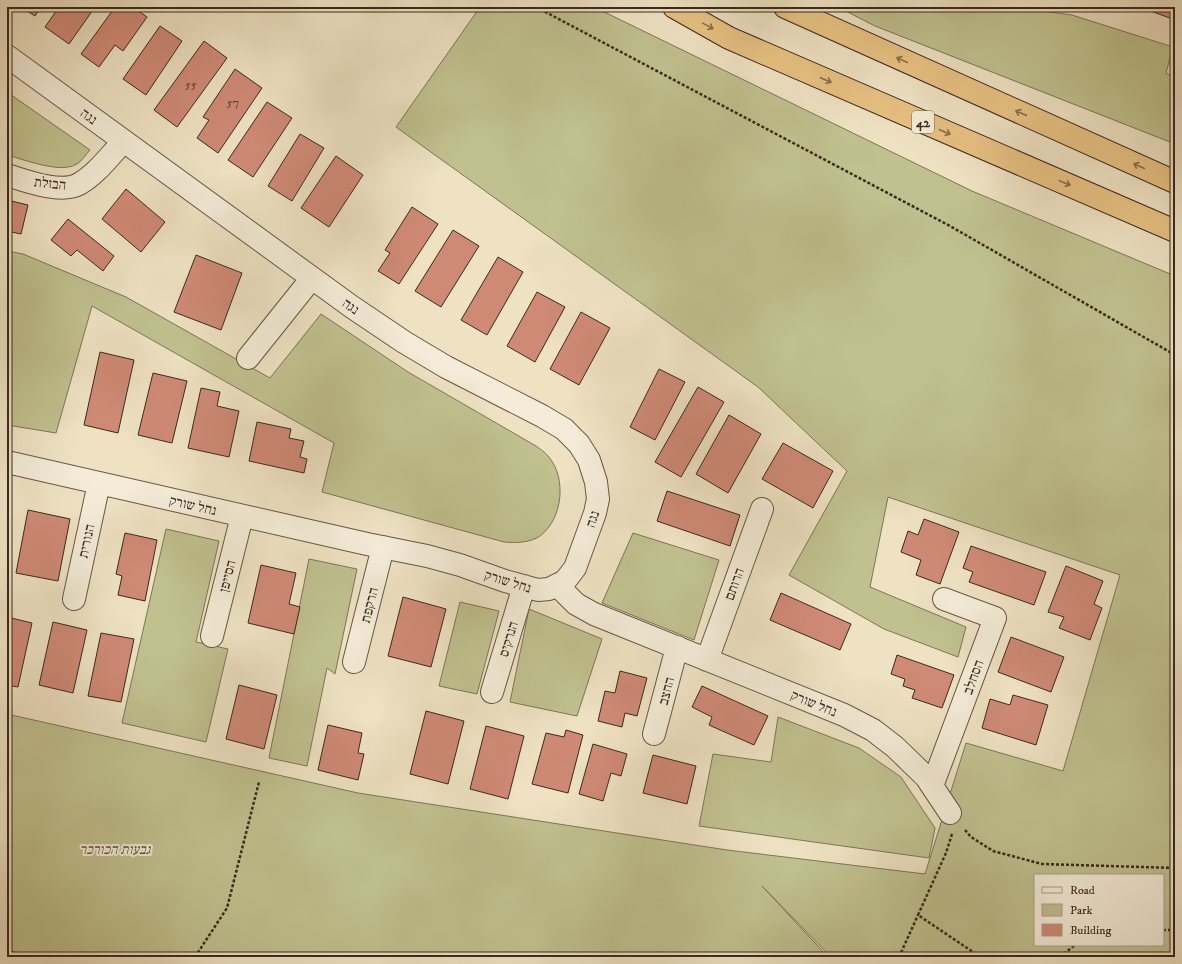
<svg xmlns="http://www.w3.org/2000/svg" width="1182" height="964" font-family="'IM FELL DW Pica','Frank Ruhl Libre',serif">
	<rect width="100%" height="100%" fill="#eee2c3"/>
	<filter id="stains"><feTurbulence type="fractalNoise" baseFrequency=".005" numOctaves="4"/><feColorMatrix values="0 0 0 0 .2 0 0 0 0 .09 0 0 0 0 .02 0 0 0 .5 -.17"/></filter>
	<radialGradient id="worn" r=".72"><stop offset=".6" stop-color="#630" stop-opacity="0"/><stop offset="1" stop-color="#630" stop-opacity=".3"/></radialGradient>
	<path fill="#c0c18f" stroke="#7c7656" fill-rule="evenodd" d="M480,7H594L972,191L1175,276V957H831L762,886L828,957H7V714L358,793L727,850L925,874L966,743L1063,771L1120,575L888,497L870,587L966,627L958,657L884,629L789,575L847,471L758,387L396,127ZM1035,875H1163V945H1035Z
		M838,7H1015L1072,15L1173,47L1166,73L1175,78V144L875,26Z
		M7,92L90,150C86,154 82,161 77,164C60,174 26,160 7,155Z
		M7,251L23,254L126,297L270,378L321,314L408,372L536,446C540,449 545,452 548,456C567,477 563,519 540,536C530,543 515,543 504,542L322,492L334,443L92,306L56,433L7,425V291L12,274L7,273Z
		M166,529L219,541L196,642L228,649L206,742L122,723Z
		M633,533L719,560L694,640L602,603Z
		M309,559L357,569L335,674L327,668L307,766L269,758Z
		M460,602L499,611L477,694L439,686Z
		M529,609L602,639L577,716L510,702Z
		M778,717L859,748L901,777L935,828L929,858L699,826L713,754L771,762Z"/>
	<path fill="#cf8a76" stroke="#392a1d" d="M21,7H41L35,16Z
		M59,7H95L69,44L45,27Z
		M115,7H133L147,17L123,51L115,45L99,67L81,54Z
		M1140,7H1175V20Z
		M160,26L182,41L146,95L123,79Z
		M204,41L227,58L177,127L154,110Z
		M235,69L262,88L218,153L197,138L209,120L203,117Z
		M267,102L292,118L253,177L228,160Z
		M300,134L324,148L292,201L268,186Z
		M336,156L363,175L329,227L301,208Z
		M126,189L165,222L141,252L102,219Z
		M7,200L28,205L21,234L7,231Z
		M412,207L438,224L399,284L378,271L390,253L385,250Z
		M68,219L114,256L103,271L77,250L71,256L51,240Z
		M453,230L479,246L441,307L415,291Z
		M196,255L242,273L221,330L174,312Z
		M498,257L523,272L487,335L461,320Z
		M537,292L565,307L535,362L507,346Z
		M581,312L610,328L579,385L550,369Z
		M100,352L134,360L118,433L84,425Z
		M659,369L685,382L655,440L630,427Z
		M153,373L187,381L172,443L138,435Z
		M698,387L724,402L681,477L655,462Z
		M201,388L220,392L217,406L239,411L229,457L188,448Z
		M729,415L761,434L728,493L696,474Z
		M257,422L291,429L289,438L304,441L300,457L307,459L304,473L249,461Z
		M783,443L833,471L813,508L762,479Z
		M667,491L740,515L730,546L657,521Z
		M28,510L70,519L58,581L16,573Z
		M924,519L959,532L940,584L916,575L921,560L901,552L908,531L918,535Z
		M125,533L157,540L145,601L118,595L122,576L116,574Z
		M971,546L1046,572L1034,605L969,582L973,572L963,568Z
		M261,565L296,573L289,604L300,607L294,634L248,623Z
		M1066,566L1103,581L1094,604L1102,608L1090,640L1059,628L1064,617L1048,612Z
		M781,593L851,624L840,650L770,620Z
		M403,597L446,609L431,667L388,656Z
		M7,617L32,623L18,687L7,685Z
		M53,622L87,630L73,693L39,685Z
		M101,633L134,639L121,702L88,696Z
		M1011,637L1064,657L1051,692L998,672Z
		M897,655L954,675L942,708L912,698L915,690L903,686L905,679L891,674Z
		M620,671L647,678L637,716L625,713L622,727L598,721L605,691L615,693Z
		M239,685L277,695L264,749L226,739Z
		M702,686L768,716L754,745L709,725L712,717L692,707Z
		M1013,695L1048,705L1036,745L982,728L990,699L1010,705Z
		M426,711L464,721L448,784L410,774Z
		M328,725L362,733L358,753L364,754L358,780L318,770Z
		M486,726L524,736L508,799L470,789Z
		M566,730L583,735L568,793L532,784L546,733L564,737Z
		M593,744L627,754L621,776L611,773L603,801L579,794Z
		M653,755L696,766L687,804L643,793Z"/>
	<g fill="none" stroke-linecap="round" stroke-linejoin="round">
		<g stroke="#665846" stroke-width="24">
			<path id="minor" d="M7,56L352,307L404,342L446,367L542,416L564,429L579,444L589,460L596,482L598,499L595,513L575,568L565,581L549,589L538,590L505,581L460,565L427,556L367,544L7,462
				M7,175C26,181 61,194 79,184C97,174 110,155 124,141
				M248,358L312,278
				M557,585L576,604L594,614L844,715L873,730L895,747L926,777L950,813
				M74,599L99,483
				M212,636L242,516
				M707,660L762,509
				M354,662L383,547
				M492,692L524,586
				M654,734L677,647
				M932,786L995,618L944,599"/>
		</g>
		<g stroke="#392a1d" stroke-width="24">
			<path id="highway" d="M674,7L729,38L1175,231
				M785,7L1175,182"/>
		</g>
		<path stroke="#392a1d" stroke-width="2.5" stroke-dasharray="3 2" stroke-linecap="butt" d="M536,7L950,226L1175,355
			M965,830L971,837L993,851L1042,864L1175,868
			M952,834L946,853L918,915L976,954L987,957
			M1163,930H1175
			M7,950L12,952L20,957
			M195,957L227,908L259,782
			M899,957L918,915
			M1060,957L1075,945"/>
		<use href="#minor" stroke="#f4ecd8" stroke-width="22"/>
		<use href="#highway" stroke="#e7c182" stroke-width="22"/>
	</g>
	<defs><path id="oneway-shaft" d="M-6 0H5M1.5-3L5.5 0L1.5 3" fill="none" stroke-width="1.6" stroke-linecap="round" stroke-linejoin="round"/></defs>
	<g stroke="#876e4a">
		<use href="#oneway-shaft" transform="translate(708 26) rotate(29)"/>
		<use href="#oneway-shaft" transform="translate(902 60) rotate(-156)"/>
		<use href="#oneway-shaft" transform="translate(826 80) rotate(23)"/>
		<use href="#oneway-shaft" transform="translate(1021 113) rotate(-156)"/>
		<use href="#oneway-shaft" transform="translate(945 132) rotate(23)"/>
		<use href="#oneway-shaft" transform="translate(1139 166) rotate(-156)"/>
		<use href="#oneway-shaft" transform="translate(1065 183) rotate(23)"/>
	</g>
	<g text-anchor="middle" stroke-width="4" stroke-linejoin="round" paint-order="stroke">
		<g font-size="12" fill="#5e4233">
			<text x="191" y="88">55</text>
			<text x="233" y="106">57</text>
		</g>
		<rect fill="#f4ecd8" stroke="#716455" stroke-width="1" x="912" y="111" width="22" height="22" rx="3"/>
		<g font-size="13" font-weight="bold" fill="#392a1d">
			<text x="923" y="127">42</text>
		</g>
		<g font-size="14" fill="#392a1d" stroke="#f4ecd8">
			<text transform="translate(89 116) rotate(36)" y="5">נגה</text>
			<text transform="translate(50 183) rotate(6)" y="5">הבזלת</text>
			<text transform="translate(351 306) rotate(35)" y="5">נגה</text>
			<text transform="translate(193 505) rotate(13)" y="5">נחל שורק</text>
			<text transform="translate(592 519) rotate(-72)" y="5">נגה</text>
			<text transform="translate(86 541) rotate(-78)" y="5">הנורית</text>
			<text transform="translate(227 576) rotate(-76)" y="5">הסייפן</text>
			<text transform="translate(508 581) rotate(17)" y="5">נחל שורק</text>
			<text transform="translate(734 584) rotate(-70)" y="5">הרותם</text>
			<text transform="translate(369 605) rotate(-76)" y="5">הרקפת</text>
			<text transform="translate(508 639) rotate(-73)" y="5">הנרקיס</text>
			<text transform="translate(973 677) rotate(-70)" y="5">הסחלב</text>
			<text transform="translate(666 691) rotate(-75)" y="5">החצב</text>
			<text transform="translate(814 703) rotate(22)" y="5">נחל שורק</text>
		</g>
		<g font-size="14" font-style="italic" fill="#5b503a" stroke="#f4ecd8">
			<text x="115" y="854">גבעות הכורכר</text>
		</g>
	</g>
	<rect width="1182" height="964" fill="none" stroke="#eee2c3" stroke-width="24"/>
	<rect x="8" y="8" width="1166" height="948" fill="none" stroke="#392a1d" stroke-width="2"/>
	<rect x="12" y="12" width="1158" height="940" fill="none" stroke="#392a1d"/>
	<rect x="1034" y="874" width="130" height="72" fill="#f4ecd8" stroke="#a99e8d"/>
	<rect x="1042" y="887" width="20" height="6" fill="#f4ecd8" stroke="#a99e8d"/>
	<text x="1070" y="894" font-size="12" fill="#392a1d">Road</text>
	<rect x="1042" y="904" width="20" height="12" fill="#c0c18f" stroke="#a99e8d"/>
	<text x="1070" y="914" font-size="12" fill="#392a1d">Park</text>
	<rect x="1042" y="924" width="20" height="12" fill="#cf8a76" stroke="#a99e8d"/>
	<text x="1070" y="934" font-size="12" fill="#392a1d">Building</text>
	<rect width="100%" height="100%" filter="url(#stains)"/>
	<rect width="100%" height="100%" fill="url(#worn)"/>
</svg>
